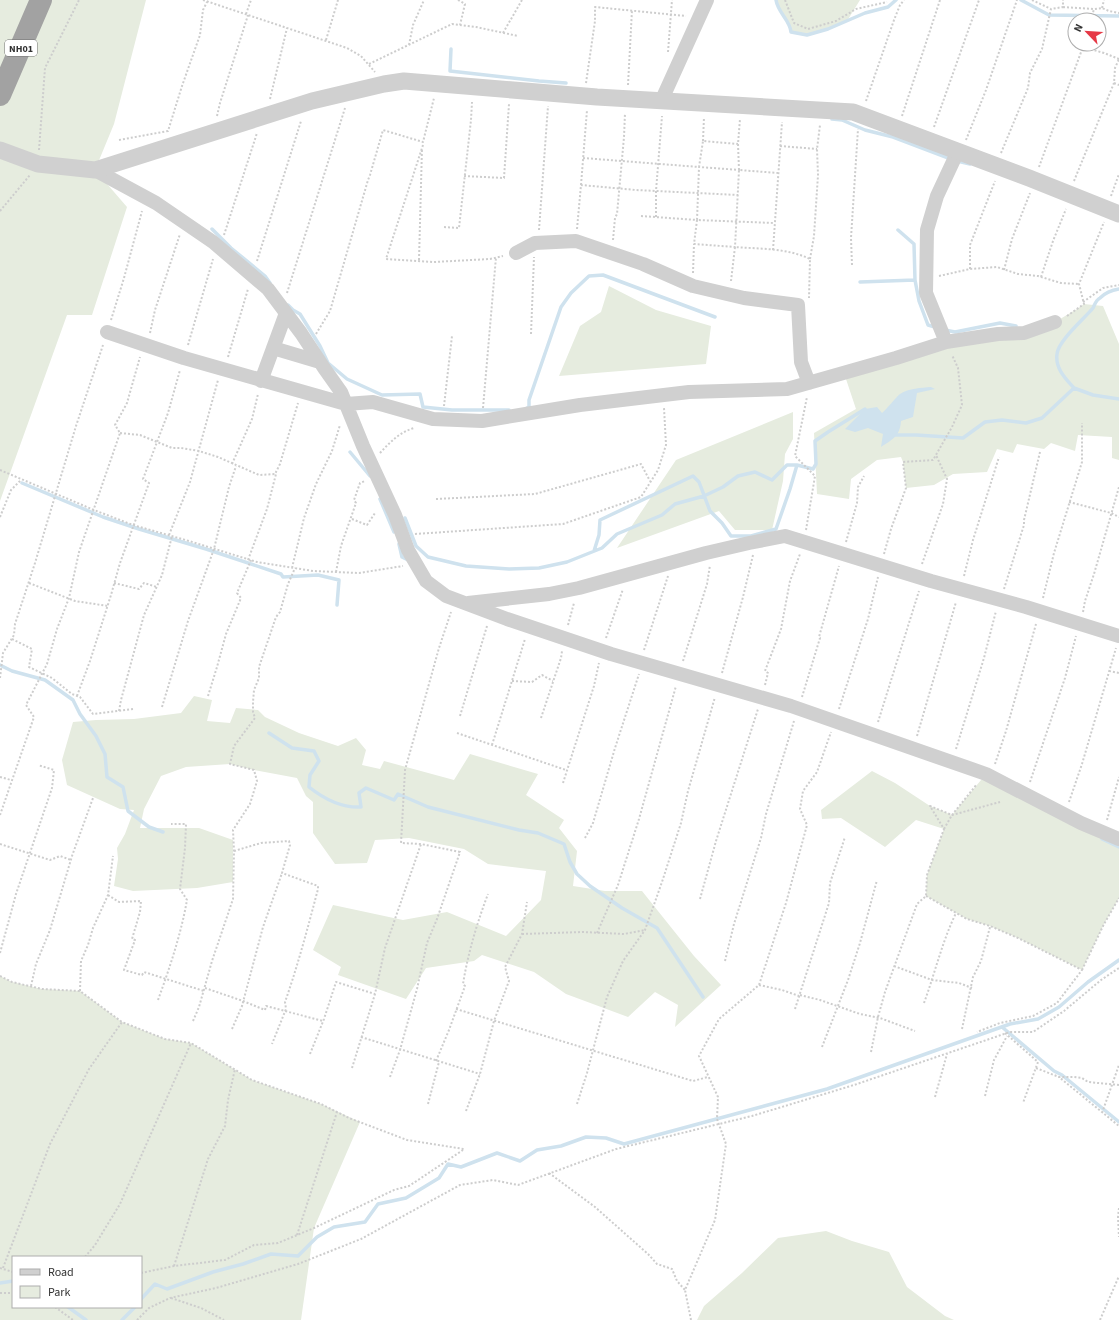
<svg xmlns="http://www.w3.org/2000/svg" width="1119" height="1320" font-family="'Source Sans 3',sans-serif">
	<rect width="100%" height="100%" fill="#fff"/>
	<path fill="#e6ecdf" fill-rule="evenodd" d="M0,0H146L114,124L95,170L127,207L92,315H67L0,501Z
		M776,0H860L847,21L828,29L807,35L791,32C790,20 778,13 776,0Z
		M609,286L656,310L711,326L706,364L559,376L580,326L601,312Z
		M1084,304L1103,306L1119,344V460L1112,458V437L1078,435L1075,451L1051,443L1044,449L1017,444L1013,453L997,449L987,472L953,474L934,485L906,488L903,462L901,457L877,460L851,479L849,499L817,494L814,433L856,409L844,373L1055,322L1077,309Z
		M793,412V439L785,454L783,481L772,530H735L719,511L617,548L676,460Z
		M194,696L212,700L207,721L230,723L236,708L258,710L265,717L299,733L338,746L356,738L366,750L362,765L380,769L384,761L454,780L470,754L538,774L526,795L564,820L559,828L577,851L573,886L605,891H642L694,956L721,985L675,1027L678,1005L655,992L628,1017L566,994L534,972L482,955L474,961L426,968L406,999L338,975L341,967L313,950L333,905L403,920L447,912L506,936L541,900L546,871L488,864L464,849L409,838L375,840L367,863L335,864L313,833V802L306,796L297,778L254,770L230,764L186,767L161,776L144,809L140,828H199L233,840V882L197,888L133,891L114,886L118,859L117,848L125,834L134,810L120,809L67,785L62,760L73,722L96,720L134,719L181,713Z
		M872,771L895,783L930,806L952,815L986,774L1119,839V898L1104,924L1082,970L1018,938L990,926L967,919L926,896L927,875L944,829L916,820L885,847L841,818L822,819L821,810Z
		M0,976L12,982L42,989L80,991L122,1022L165,1039L191,1043L252,1080L321,1104L360,1122L314,1228L301,1320H0ZM13,1257H141V1307H13Z
		M826,1231L852,1241L889,1252L907,1287L945,1316L954,1320H697L704,1306L742,1273L778,1238Z"/>
	<path fill="#cfe2ee" d="M931,387L935,389L917,393L913,417L901,421C900,436 893,439 881,447L883,434L868,428L855,432L845,429L865,409L877,407L882,413C887,409 896,397 900,394C909,388 921,388 931,387Z"/>
	<g fill="none" stroke-linecap="round" stroke-linejoin="round">
		<path stroke="#cfe2ee" stroke-width="3.5" d="M776,0C778,13 790,20 791,32L807,35L828,29L865,13L888,7L896,0
			M1021,0L1049,15L1119,16
			M451,49L450,71L539,81L566,83
			M832,119L842,120L865,130L893,137L951,159
			M957,161L970,164
			M212,229L231,248L265,276L270,283
			M915,280L919,301L928,325L935,327
			M860,282L915,280L914,244L898,230
			M288,305L293,310L300,314L320,346L328,363L347,379L382,395L420,394L423,407L452,410H509
			M945,330L955,332L1000,323L1016,326
			M1074,388C1065,378 1055,368 1057,354C1058,341 1084,319 1093,308C1095,304 1096,300 1100,298C1105,293 1112,290 1119,289
			M527,408L529,407V400L561,307L571,293L589,276L603,275L715,317
			M894,435H916L963,438L985,422L1002,420L1026,423L1042,418L1074,388L1093,395L1119,399
			M350,452L370,476
			M22,483L103,517L139,529L206,549L281,574L283,577L318,575L339,580L337,605
			M380,499L394,532
			M405,518L416,546L428,557L466,566L509,569L539,568L567,562L602,548L617,534L662,515L675,504L704,496L723,487L738,476L755,472L772,480L787,465H797L813,469L816,464L815,441L828,432L865,409
			M399,544L402,557L408,560
			M594,551L599,535L600,520L693,476L699,482L710,511L722,523L731,536H751L776,529L790,489L797,465
			M0,665L12,671L45,680L73,700L80,714L96,736L105,754L107,777L123,787L128,811L149,827L163,832
			M269,733L292,748L314,751L319,761L310,775L309,787C324,799 341,808 361,807L359,793L366,788L394,800L398,794L428,807L519,830L538,833L564,844L570,862L577,874L590,886L622,908L657,928L703,997
			M1102,839L1119,847
			M1002,1027L1054,1071L1062,1075L1119,1122
			M0,1283L13,1281
			M141,1299L155,1284L167,1289L213,1272L243,1264L271,1254L298,1256L317,1237L334,1227L365,1222L378,1204L406,1198L439,1178L448,1164L461,1167L497,1153L520,1161L537,1150L561,1146L586,1137L606,1138L624,1144L827,1089L1010,1024L1038,1019L1059,1007L1088,982L1119,960
			M68,1307L86,1320
			M122,1320L135,1307"/>
		<path stroke="#cdcdcd" stroke-width="2" stroke-dasharray="2 2" stroke-linecap="butt" d="M203,0L347,48L361,56L375,72
			M458,0L465,4L460,25
			M785,0L794,23L808,29L836,21L856,9L887,2
			M1032,0L1051,9
			M1063,7L1094,9L1102,8L1109,11L1119,13
			M1102,8L1104,0
			M246,14L251,0
			M1091,20L1094,9
			M503,33L522,0
			M326,40L338,0
			M409,45L413,25L424,0
			M1083,47L1104,53L1119,59
			M668,52L672,0
			M369,64L452,24L476,27L518,36
			M586,83L595,21V7L686,16
			M1114,83L1119,85
			M628,85L632,10
			M270,99L287,28
			M866,101L894,20L900,5L904,0
			M217,116L220,103L248,15
			M902,116L940,0
			M934,127L979,0
			M119,140L168,131L182,86L200,35L203,10L207,2
			M966,140L986,90L1017,0
			M703,141L704,117
			M423,145L386,259L434,262L490,259L503,256
			M780,146L817,149
			M39,150L45,68L79,0
			M1001,153L1028,88L1030,73L1042,49L1051,9L1063,7V0
			M583,158L699,167L703,141L738,144
			M1039,167L1084,44
			M739,170L738,144L740,119
			M740,170L699,167L697,220L774,223
			M464,176L504,178L509,104
			M1074,181L1114,83L1115,68L1119,59
			M581,185L587,110
			M1111,196L1119,174
			M0,211L30,175
			M641,216L697,220L694,244L735,247L739,170L778,173
			M656,217V191L662,116
			M444,227L459,228L471,120L472,102
			M577,229L581,185L636,190L738,195
			M539,230L548,106
			M224,235L257,133
			M613,240L615,218L617,214L624,137L625,113
			M773,250L782,122
			M810,259L814,236L818,175L817,149L820,125
			M419,260L422,148
			M257,261L301,121
			M852,265L851,238L858,129
			M970,269V245L995,181
			M1004,270L1012,239L1030,193
			M693,273L694,244
			M939,276L970,269L997,267L1018,274L1038,276L1061,283L1079,284
			M1041,277L1053,241L1066,209
			M731,281L735,247C760,249 787,248 810,259L809,298
			M287,293L345,108
			M1083,302L1103,288L1119,285
			M1067,316L1084,304L1079,284L1104,222
			M111,320L124,278L142,211
			M150,333L155,310L180,234
			M316,334L330,311L368,180L370,175L383,130L423,142L434,98
			M531,334L534,257
			M188,345L213,259
			M228,357L248,289
			M444,406L452,336
			M483,408L496,257
			M120,433L140,435L172,448H181L199,451L218,457L259,475L275,474L280,464L298,403
			M380,453C390,442 400,432 414,428
			M232,464L252,419L258,394
			M0,470L94,510L133,525L189,541L257,562L313,571L359,573L403,566
			M436,499L535,494L641,464L650,481
			M1069,502L1111,513L1119,517
			M0,517L11,490L21,480
			M352,519L367,525L375,513
			M806,530L815,476L795,456L807,397
			M415,534L563,524L641,497L658,470L666,445L664,408
			M169,535L190,482L218,380
			M846,542L857,503L858,487L864,476
			M884,554L891,529L906,488L903,462L933,460L952,427L962,405L958,368L952,355
			M248,560L267,509L276,474
			M922,564L943,504L947,479L936,455
			M292,568L304,518L316,484L332,451L340,425
			M336,572L341,546L356,503L354,500L360,483L365,481
			M964,576L973,540L999,457
			M29,583L75,601L108,606
			M114,583L139,589L144,583L157,587
			M1004,589L1024,525V520L1040,452
			M1043,598L1054,553L1082,462V423
			M1083,612L1085,601L1094,574L1119,487
			M568,625L574,603
			M606,638L623,589
			M12,639L32,649L29,667L52,678L72,694L80,697L93,714L133,709
			M644,650L668,576
			M683,661L707,584L710,565
			M1109,671L1119,673
			M722,673L743,597L753,555
			M0,678L3,653L14,635L15,624L35,563L76,426L103,345
			M512,681L532,682L542,675L553,681
			M765,685L768,673L765,671L781,629L790,581L800,554
			M77,696L90,661L111,595L120,563L149,483L143,479L168,413L180,370
			M208,696L217,667L226,634L241,598L237,593L251,560
			M802,697L820,638L819,637L839,566
			M162,707L188,621L214,549L229,487L236,466
			M839,709L868,619L878,577
			M119,711L121,700L144,615L162,575L172,536
			M460,716L487,626
			M541,718L561,658L562,651
			M878,722L919,591
			M457,733L566,770
			M917,736L956,602
			M492,745L525,639
			M956,749L984,658L996,611
			M995,764L1006,731L1036,624
			M0,777L11,780
			M1030,782L1065,678L1076,636
			M563,783L594,686L599,663
			M1069,802L1082,764L1116,648
			M0,815L34,717L26,705L47,664L57,629L69,598L79,552L120,433L115,425L127,403L140,357
			M1107,820L1119,777
			M944,829L952,815L1000,802
			M585,838L593,823L615,748L639,674
			M0,844L50,860L60,856L71,860
			M234,851L261,843L289,841L290,845L282,873L318,886V889C308,927 298,965 285,1002L286,1009L272,1044
			M108,895L119,902L141,901L140,912L132,939L135,940L124,970L142,975L144,972L204,991
			M926,896L967,919L990,926L1018,938L1082,970L1057,1003L1033,1016L1000,1023L977,1032
			M700,899L716,841L758,709
			M597,933L618,885L639,819L676,686
			M522,934L583,932L624,934L645,930
			M0,953L16,894L52,788L54,770L38,765
			M725,961L734,924L761,838L766,814L794,721
			M894,966L932,980L959,983L972,988
			M1082,970L1104,924L1119,898
			M0,976L12,982L42,989L80,991L122,1022L165,1039L191,1043L252,1080L321,1104L349,1118L407,1140L464,1149
			M759,985L782,990L799,996
			M31,986L36,964L50,930L72,856L93,798
			M205,988L243,1001L265,1010L266,1006L323,1021
			M80,991L81,961L88,945L93,928L108,895L113,856
			M800,995L820,1000L860,1014L880,1018L915,1031
			M158,1000C170,967 181,934 187,900L180,889L185,848L186,824H171
			M924,1003C935,973 942,942 956,913
			M456,1009L693,1081L708,1077
			M795,1009L829,903L830,883L845,837
			M193,1021L199,1007L212,961L233,899L234,851L233,830L250,804L257,781L254,770L230,764L234,746L255,718L253,712V702L254,690L259,678V667L276,617L280,612L288,584L295,568
			M232,1029L242,1006L263,927L282,873
			M962,1029L973,977L981,961L990,927
			M1005,1033L1038,1062L1023,1103
			M361,1037L480,1074
			M822,1047L848,980L860,943L877,880
			M871,1052L878,1017L885,992L917,904L926,896L927,875L944,829L930,806L952,815L977,784
			M310,1054L324,1019L336,982L375,994
			M436,1061L449,1030L465,986L463,984C468,953 477,923 488,894
			M352,1068L375,994L385,948L421,844
			M1036,1068L1059,1077
			M390,1077L400,1050L417,989L427,943L437,919L460,852L421,844L401,843L405,770L439,648L451,612
			M1119,1085L1088,1082L1082,1078L1074,1077H1059L1119,1126
			M985,1096L994,1060L1007,1036
			M935,1097L947,1054
			M428,1104L439,1062
			M577,1104L587,1073L607,997L623,961L645,930L662,882L681,823L688,791L715,697
			M466,1111L480,1074L494,1021L509,981L505,967L522,934L527,902
			M1102,1113L1119,1065
			M549,1173L595,1207L648,1254L657,1264L672,1269L677,1281L685,1290
			M1119,1208L1118,1217L1119,1237
			M297,1235L337,1112
			M85,1257L95,1245L120,1204L191,1043
			M174,1266L208,1159L225,1126L228,1100L235,1069
			M0,1268L13,1272
			M3,1268L50,1144L89,1069L122,1022
			M141,1273L174,1266L225,1260L254,1245L278,1243L314,1228L394,1190L409,1186L463,1150
			M0,1293H13
			M171,1298L201,1308L224,1320
			M55,1307L73,1320
			M137,1320L149,1308L170,1298L216,1288L298,1264L361,1239L460,1185L493,1180L518,1185L616,1149L752,1116L854,1085L1010,1032H1033L1064,1011L1101,980L1119,968
			M691,1320L685,1290L715,1220L726,1144L717,1119L718,1097L699,1056L719,1019L759,985L786,903L807,825L800,809L803,791L817,772L831,732
			M1100,1320L1119,1276"/>
		<path stroke="#d0d0d0" stroke-width="14" d="M663,100L664,95L707,0
			M95,170L156,203L213,242L268,289L301,333L324,368L341,392L363,446L395,515L408,550L426,581L446,596L507,619L611,654L791,706L986,774L1081,823L1119,839
			M516,253L535,243L576,241L643,264L693,286L744,298L798,305L801,362L809,383
			M107,332L184,358L346,404L373,402L433,419L482,421L580,405L689,392L787,389L896,358L946,342L998,334L1024,333L1055,322
			M946,342L926,293L927,230L937,196L958,151
			M273,348L320,362
			M261,381L286,313
			M468,603L549,594L579,588L706,553L749,543L785,536L931,581L1026,607L1119,636"/>
		<path stroke="#d0d0d0" stroke-width="17" d="M0,150L38,164L95,170L312,101L384,84L404,81L597,97L853,112L1029,178L1119,214"/>
		<path stroke="#a2a2a2" stroke-width="22" d="M0,95L41,0"/>
	</g>
	<g text-anchor="middle" stroke-width="4" stroke-linejoin="round" paint-order="stroke">
		<rect fill="#fff" stroke="#707070" stroke-width="1" x="5" y="40" width="32" height="16" rx="3"/>
		<g font-size="10" font-weight="bold" fill="#333">
			<text x="21" y="52">NH01</text>
		</g>
	</g>
	<rect x="12" y="1256" width="130" height="52" fill="#ffffff" stroke="#adadad"/>
	<rect x="20" y="1269" width="20" height="6" fill="#d0d0d0" stroke="#adadad"/>
	<text x="48" y="1276" font-size="12" fill="#333333">Road</text>
	<rect x="20" y="1286" width="20" height="12" fill="#e6ecdf" stroke="#adadad"/>
	<text x="48" y="1296" font-size="12" fill="#333333">Park</text>
	<g transform="translate(1087 32) rotate(295)"><circle r="19" fill="#ffffff" stroke="#adadad"/>
	<path d="M0-3L7 15L0 10L-7 15Z" fill="#e63946"/>
	<text y="-6" font-size="11" font-weight="bold" text-anchor="middle" fill="#333333">N</text>
	</g>
</svg>
